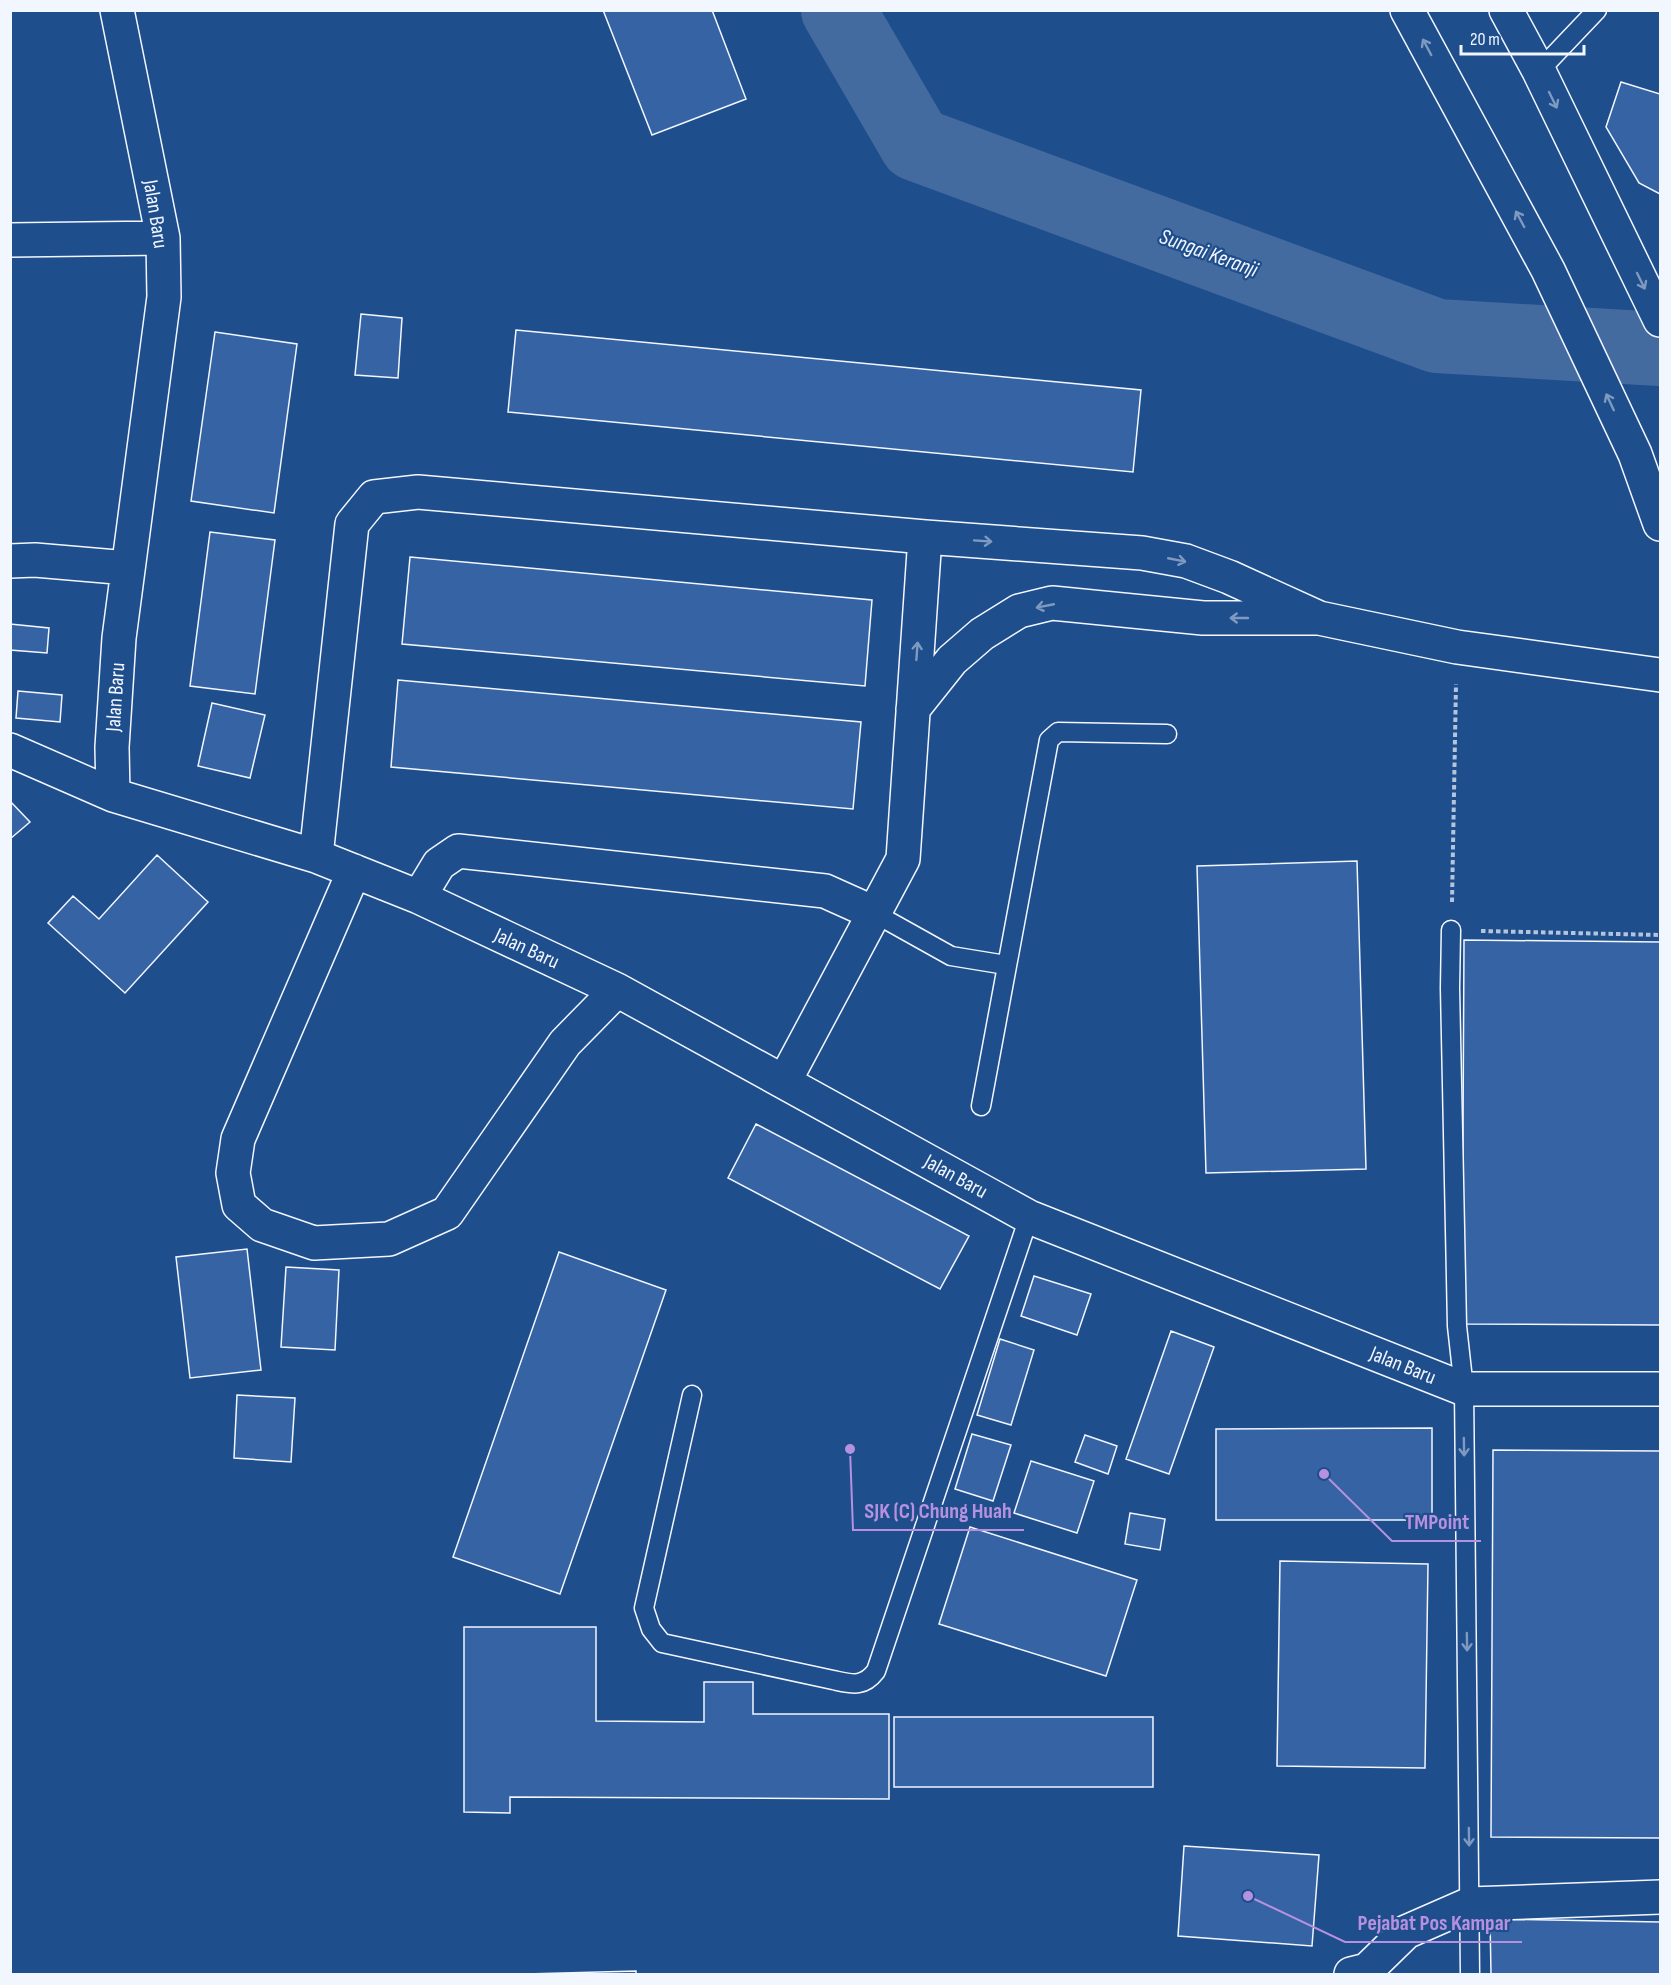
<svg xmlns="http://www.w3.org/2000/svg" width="1671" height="1985" font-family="'Sofia Sans Condensed',sans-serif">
	<rect width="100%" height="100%" fill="#1f4e8c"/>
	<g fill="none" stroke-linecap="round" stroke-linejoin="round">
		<path stroke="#446ba0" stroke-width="74" d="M838,10L916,144L1437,336L1660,349"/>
	</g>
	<path fill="#3563a3" stroke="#f2f6ff" stroke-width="1.5" d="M603,10H712L746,99L652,135Z
		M1621,82L1660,94V194L1639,183L1606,127Z
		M361,314L402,318L398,378L355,375Z
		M516,330L1141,390L1133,472L508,412Z
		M215,332L297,344L274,513L191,501Z
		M210,532L275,540L255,694L190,686Z
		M410,557L872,600L865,686L402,644Z
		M10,624L49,628L47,653L10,650Z
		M398,680L861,722L853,809L391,767Z
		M18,691L62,695L60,722L16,718Z
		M212,703L265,715L250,778L198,766Z
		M10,801L30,822L10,839Z
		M157,855L208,902L125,993L48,923L73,896L99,919Z
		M1357,861L1366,1169L1206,1173L1197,866Z
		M1464,940L1660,942V1325L1462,1324Z
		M756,1124L969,1236L940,1289L728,1178Z
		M247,1249L261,1370L190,1378L176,1257Z
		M559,1252L666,1290L560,1594L453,1557Z
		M286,1267L339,1270L335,1350L281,1347Z
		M1034,1276L1091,1294L1077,1335L1021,1316Z
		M1171,1331L1214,1347L1169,1474L1126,1459Z
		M1000,1339L1034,1350L1011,1425L977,1415Z
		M237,1395L295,1398L291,1462L234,1458Z
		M1432,1428V1520H1216V1429Z
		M972,1434L1011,1445L993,1501L955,1489Z
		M1085,1435L1117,1446L1108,1474L1075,1462Z
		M1493,1450L1660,1451V1838L1491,1837Z
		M1031,1461L1094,1481L1077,1533L1014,1513Z
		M1130,1513L1165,1519L1160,1550L1125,1544Z
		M970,1527L1137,1580L1106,1676L939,1624Z
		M1280,1561L1428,1564L1425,1768L1277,1766Z
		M464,1627H596V1721L704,1722V1682H753V1714H889V1799L510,1797V1813L464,1812Z
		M894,1717H1153V1787H894Z
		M1184,1846L1319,1855L1312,1946L1178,1936Z
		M1490,1919L1660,1922V1974H1491Z
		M636,1971V1974H525Z"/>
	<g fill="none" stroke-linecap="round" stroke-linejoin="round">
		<g stroke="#f2f6ff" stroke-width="21">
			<path id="service" d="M1539,71L1597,10
				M874,913L951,956L1006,965
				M1451,930L1450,988L1457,1326L1464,1389L1470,1974
				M981,1106L1049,740L1058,732L1167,734
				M692,1395L644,1608L651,1629L662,1643L833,1680C852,1684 863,1688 876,1671L1029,1217"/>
		</g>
		<g stroke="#f2f6ff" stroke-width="36">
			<path id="minor" d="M117,10L163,238L164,297L119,638L112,747L113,795L316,856L419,897L617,990L1029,1217L1464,1389H1660
				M10,240L163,238
				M10,561L35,560L128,568
				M913,709L952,660L982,634L1019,611L1052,603L1203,618H1319L1457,647L1660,675
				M10,750L113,795
				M316,856L352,524L374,497L418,492L925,537L1142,553L1186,561L1229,577L1319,618
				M354,871L238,1139L233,1173L239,1205L262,1225L314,1243L389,1239L447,1213L565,1043L617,990
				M419,897L439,864L458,851L825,891L874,913
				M784,1082L903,859L925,537
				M1351,1974L1367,1970L1406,1932L1470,1904L1660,1897"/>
		</g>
		<g stroke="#f2f6ff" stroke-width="36">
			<path id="trunk" d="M1407,10L1548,270L1635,454L1660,524
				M1506,10L1539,71L1660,320"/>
		</g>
		<path stroke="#b3c4dc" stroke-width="4" stroke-dasharray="4.5 3" stroke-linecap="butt" d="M1452,902L1456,684
			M1481,931L1660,935"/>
		<use href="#service" stroke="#1f4e8c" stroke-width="18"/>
		<use href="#minor" stroke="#1f4e8c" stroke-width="33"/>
		<use href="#trunk" stroke="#1f4e8c" stroke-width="33"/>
	</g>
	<defs><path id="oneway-shaft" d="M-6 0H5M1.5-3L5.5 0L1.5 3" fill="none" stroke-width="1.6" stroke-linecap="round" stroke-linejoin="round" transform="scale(1.5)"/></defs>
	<g stroke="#7e9ac0">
		<use href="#oneway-shaft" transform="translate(1427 47) rotate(-118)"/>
		<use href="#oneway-shaft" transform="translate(1553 100) rotate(64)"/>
		<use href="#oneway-shaft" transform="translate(1520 219) rotate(-118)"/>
		<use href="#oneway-shaft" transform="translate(1641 281) rotate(64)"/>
		<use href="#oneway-shaft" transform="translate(1610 402) rotate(-115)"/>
		<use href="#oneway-shaft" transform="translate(983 541) rotate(4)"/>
		<use href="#oneway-shaft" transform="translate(1177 560) rotate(11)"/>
		<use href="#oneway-shaft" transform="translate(1045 606) rotate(169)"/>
		<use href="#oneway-shaft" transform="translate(1239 618) rotate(180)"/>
		<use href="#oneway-shaft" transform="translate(917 651) rotate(-86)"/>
		<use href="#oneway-shaft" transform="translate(1464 1447) rotate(89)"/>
		<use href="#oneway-shaft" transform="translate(1467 1642) rotate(89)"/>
		<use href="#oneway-shaft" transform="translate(1469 1837) rotate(89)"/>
	</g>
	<g text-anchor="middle" stroke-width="4.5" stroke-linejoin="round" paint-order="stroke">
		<g font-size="21" fill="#f2f6ff" stroke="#1f4e8c">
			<text transform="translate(156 214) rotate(81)" y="7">Jalan Baru</text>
			<text transform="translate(115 697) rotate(-86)" y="7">Jalan Baru</text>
			<text transform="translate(527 948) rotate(25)" y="7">Jalan Baru</text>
			<text transform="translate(956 1176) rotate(29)" y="7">Jalan Baru</text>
			<text transform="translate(1403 1365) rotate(22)" y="7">Jalan Baru</text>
		</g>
		<g font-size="22" font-style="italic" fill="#f2f6ff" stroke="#1f4e8c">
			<text transform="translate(1209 252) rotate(20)" y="8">Sungai Keranji</text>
		</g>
	</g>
	<path fill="none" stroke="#b691df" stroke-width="2" d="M850 1449L853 1530H1024M1324 1474L1392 1541H1481M1248 1896L1345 1942H1522"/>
	<g fill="#b691df" stroke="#1f4e8c" stroke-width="2">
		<circle cx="850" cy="1449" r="6"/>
		<circle cx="1324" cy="1474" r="6"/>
		<circle cx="1248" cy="1896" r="6"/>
	</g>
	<g font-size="22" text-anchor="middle" font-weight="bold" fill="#b691df" stroke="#1f4e8c" stroke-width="4.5" stroke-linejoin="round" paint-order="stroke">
		<text x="938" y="1518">SJK (C) Chung Huah</text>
		<text x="1437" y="1529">TMPoint</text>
		<text x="1434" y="1930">Pejabat Pos Kampar</text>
	</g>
	<rect width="1671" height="1985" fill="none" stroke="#f2f6ff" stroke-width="24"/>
	<path d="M1461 45v9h123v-9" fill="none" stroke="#f2f6ff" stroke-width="3"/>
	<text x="1470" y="45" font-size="18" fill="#f2f6ff" stroke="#1f4e8c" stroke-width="4.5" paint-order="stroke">20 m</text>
</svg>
